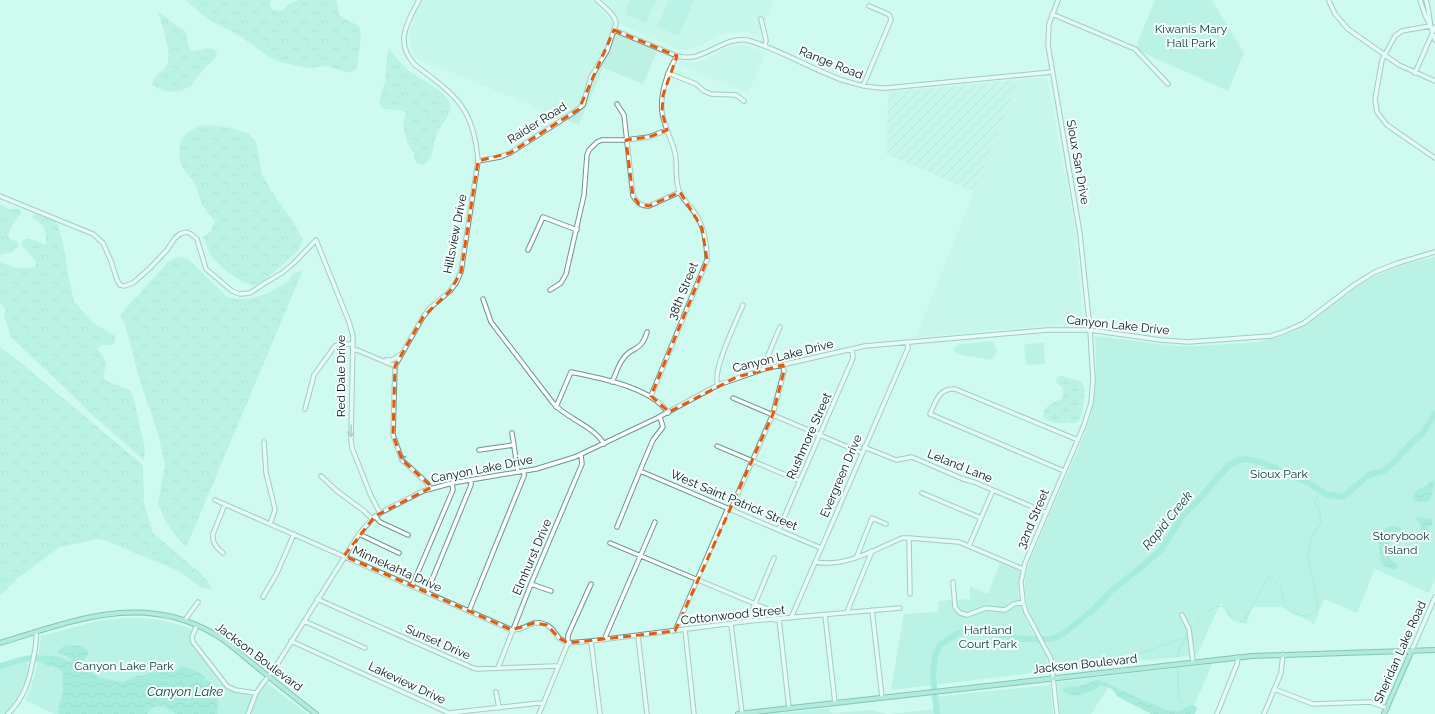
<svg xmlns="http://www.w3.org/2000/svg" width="1435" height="714" font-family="Raleway,sans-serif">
	<defs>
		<pattern id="industrial-furrows" width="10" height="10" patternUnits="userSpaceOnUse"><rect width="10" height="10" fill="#bcf1e4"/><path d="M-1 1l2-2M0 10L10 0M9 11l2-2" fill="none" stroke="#a0cec3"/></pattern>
		<pattern id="forest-crowns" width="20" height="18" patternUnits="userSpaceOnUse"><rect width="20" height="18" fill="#a0ead9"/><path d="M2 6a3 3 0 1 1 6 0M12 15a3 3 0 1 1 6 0" fill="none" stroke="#88c8b9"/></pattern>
		<pattern id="wetland-marsh" width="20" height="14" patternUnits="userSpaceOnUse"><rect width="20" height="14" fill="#a0ead9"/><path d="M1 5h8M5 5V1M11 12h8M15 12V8" fill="none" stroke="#88c8b9"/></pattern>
		<pattern id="water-waves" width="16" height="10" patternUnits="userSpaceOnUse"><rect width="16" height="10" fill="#71dcc5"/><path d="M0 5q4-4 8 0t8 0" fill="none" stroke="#60bca8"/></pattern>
	</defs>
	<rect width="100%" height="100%" fill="#cffaef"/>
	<path fill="#bcf1e4" d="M422,0H592L613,22L618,31L658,49L643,84L603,68L579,125L415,57L411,46L410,32L413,20Z
		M603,0H774L759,36L748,32L738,31L719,35L702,45L686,50L676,48L620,24L618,17L613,10Z
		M739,45H745L766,53L748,93L678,64L679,62H695L704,60L729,47Z
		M1047,78L1075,230L1083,324H1067L916,337L1019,80Z"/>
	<path fill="url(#industrial-furrows)" d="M1019,80L974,192L887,154L888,92Z"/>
	<path fill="#a0ead9" d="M630,0H656L646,23L625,14Z
		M669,0H694L679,36L657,27Z
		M1155,0H1212L1244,53L1228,91L1135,49Z
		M1435,257V579L1429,593L1375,569L1357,613L1324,599L1314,624L1282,607H1253L1246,624L1229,617L1221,602L1197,655L1066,669L1057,665C1053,659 1051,652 1048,646C1030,615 1017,596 1030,560L1085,433C1097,398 1097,373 1095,336L1177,346H1198L1258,342L1294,332L1364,282L1382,273L1398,266Z
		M992,341L997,349L995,355L991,360L962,355L953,351L955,346L963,344Z
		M1044,343L1045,364L1026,365L1024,344Z
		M1000,563L1020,571L1018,593L1021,605L1027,622L1047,657L1048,671L891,690L904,614L938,612L939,601L970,599V586L988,594Z
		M125,618C149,617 172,621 195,631L193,641L229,687L256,693L265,682L308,714H54L25,700C36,680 38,658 41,636L98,621Z
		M26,659L31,672L28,684L8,714H0V666Z
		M1212,664L1194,706L1188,705L1179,711C1160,713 1129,692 1110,685L1091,714H1060L1057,682Z
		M1050,685L1053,714H772L829,708L830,713L871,710L888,714L936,709L935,697Z"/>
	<path fill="url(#forest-crowns)" d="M185,0H272L270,2L272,10L282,11L289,4L299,0H336L340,16L359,26L361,37L357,69L348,73L328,66L309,68L279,62L269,57L242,37L211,21Z
		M158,12L185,31C188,38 186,46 192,51C202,51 208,45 217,52C216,61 209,63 204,69C198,75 195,84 187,88C177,94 160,92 152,84C154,73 163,73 167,65C172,52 162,25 158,12Z
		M388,48C395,55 401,64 409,71C419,78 450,94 451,106C451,114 439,127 436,136C433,146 433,161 422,165L417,163L414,158V154L408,144L403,126L405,116V111L385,109L381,106L379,102L385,82Z
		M209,125L231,128L249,134L256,142L262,174L272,192L292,220L303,240L298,250L290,258L263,282L253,285L243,282L226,271L211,256L203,237L211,231L215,221C210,215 205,210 202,204C199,198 198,192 196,186C193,180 187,175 183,168C172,146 185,126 209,125Z
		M0,204L9,209H20L22,213L12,225L8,235L11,240L16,241L20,245L12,252L0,255Z
		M35,214L51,217L55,220L58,225L64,247L68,275L74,301L92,322L115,336L116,341L112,345H101L98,349L106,362L104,375V380L130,390L133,395L145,449L144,460L91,414L68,391L11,337L4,315L6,310L0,302V262C10,267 26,271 36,266V261L22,246V241C30,235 38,243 46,245C46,228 46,227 32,218Z
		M177,257L188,259L227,297L237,299H248L269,293L287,282L293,274L303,270L187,545L184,546L165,521L158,503L165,466L158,433L138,375L125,324L120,315L168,262Z
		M0,347L15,358L143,465L144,504L153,533L200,573L207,580L212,589L202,588L179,571L109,542L99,539L60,547L18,578L0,596Z"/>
	<path fill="url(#wetland-marsh)" d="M1062,376L1080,381L1084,386C1086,393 1083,414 1079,421C1076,424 1073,423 1070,423C1060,422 1049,425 1043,416C1045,401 1057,405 1063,396L1062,387L1056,382L1058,377Z"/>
	<path fill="url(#water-waves)" d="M1435,480L1432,495L1429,501L1421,502L1414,501L1413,498C1415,490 1419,488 1427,486L1429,483Z
		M1416,517L1428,518L1432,519V525L1428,526V533L1424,534L1421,532V525L1415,519Z
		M1392,526H1397L1414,536L1421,537L1420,539L1417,540C1411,538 1408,533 1402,532C1385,545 1380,551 1398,566L1397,568L1395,570L1383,565C1379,560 1377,538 1381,533C1383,529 1388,527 1392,526Z
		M73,645L81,646L88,651L89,653L83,661L82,665L100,678L123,682L136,676H141L169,667L172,671L178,670L181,666L193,669L205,677L204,679L206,681L208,680C218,691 219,700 217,714H175C167,705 153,702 147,714H59C57,706 62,700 63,692C64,685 61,680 64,673L58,668L46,665L40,661L41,658C49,652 63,658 71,662V660L65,655L57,653L58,651L64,646Z
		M1096,680H1100L1147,702L1167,710L1179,711C1186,708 1190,701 1197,708L1195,714H1151L1117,696L1112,689L1101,685C1090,692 1075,701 1063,691V688L1079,686Z"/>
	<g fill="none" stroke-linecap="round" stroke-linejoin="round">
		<path stroke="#71dcc5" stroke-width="1" d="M1194,627C1199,618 1214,603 1225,607C1230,615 1232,624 1243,622L1269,576L1274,579L1281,588L1285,605L1292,613L1303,616H1308L1316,611L1318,603L1308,558L1311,538L1321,523L1320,514L1315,502L1318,495L1321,491
			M1177,657L1180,649L1187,636
			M1128,658L1186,637
			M1178,670C1179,680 1176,698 1183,704"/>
		<path stroke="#71dcc5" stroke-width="6" d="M0,666C15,662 32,654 47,660
			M937,714L933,678L934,664L936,652L941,644L958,633H992L1023,639H1052L1063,634L1093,610L1111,591L1139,569L1161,550L1184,514L1195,504L1228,466L1239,460L1247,459L1263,463L1307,482L1326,494L1343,497L1370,474L1384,471L1393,463L1414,440L1422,434L1435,414"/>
		<g stroke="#6d958b" stroke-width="5.5">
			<path id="minor" d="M419,0C407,23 394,42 415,65C455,95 474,107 478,161L461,272L456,283L450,291L430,308L423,317L395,366L393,435L402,460L427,483L430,488
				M1420,0L1425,15L1430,25
				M1426,0C1430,13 1429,27 1435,40
				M1329,1L1335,14L1348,29L1399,65L1435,81
				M1052,14L1135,49L1168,84
				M761,19L766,40L765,46
				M1430,26L1402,31L1395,36L1382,60L1375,99L1377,112L1387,125L1435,158
				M614,30L677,56C685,58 694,58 702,54C718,48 729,38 747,40C794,53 838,89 887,88L1052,72
				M668,73L696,84L704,91L711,94L736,95L744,101
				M1415,73L1435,27
				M863,86L891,20L890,16L888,14L869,6
				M617,104L624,115L633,196C637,203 641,206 649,206L680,192
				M478,161L500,157L510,153L573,113L583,105L591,77L607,51L616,24C616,15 603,6 597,0
				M0,196L93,234L103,243L111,261L117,280L120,285L124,286L133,283L150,268L167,250L175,238L180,234L186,232L191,234L197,239L206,269L232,291L240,294L250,293L265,283L282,273L294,263L316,240L349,322L353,336L351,440L352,448L371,496L380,513
				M528,250L543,217L577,230
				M550,290L561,283L566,274L584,195L587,155L589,150L597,142L602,140H626L649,137L667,130
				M483,299L491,322L553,403C567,419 594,426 604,444
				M353,350H357L395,366
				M386,360H392L400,355
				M764,369V365L780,327
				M612,382C616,374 618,365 623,359C631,346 641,353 647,332
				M718,385C711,372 737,320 743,305
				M651,396L707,260C707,246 705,231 698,218C693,209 685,202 680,193C674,181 678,166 675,153C672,140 664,126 662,112C660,94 667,72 677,56
				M733,398L862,453
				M556,407L571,372C599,378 652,387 668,413
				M305,409L314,375L335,346L342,344H353
				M512,433L518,472
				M264,442L266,473L274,505L275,510L270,524
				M717,446L800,481
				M864,447L896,460L912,457L963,479L974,482L1047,513
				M479,450L513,445
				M640,471L821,548
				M1064,471L930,414C936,401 939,388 955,389L1078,440
				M321,476L337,491L364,511L372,519
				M922,493L981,518
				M215,500L512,630L520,629L534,623H541L547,625L552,629L559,638L564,641L568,643L591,641L750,621L900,608
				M731,509L773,414L784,371L783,365
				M375,516L380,522L408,535
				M617,527L644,461L653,440L663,427L660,417
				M779,529L853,358L852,349
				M359,534L399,553
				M909,538L910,594
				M610,543L772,611L774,614L775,620
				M969,546L993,490
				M223,553C216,547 212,543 213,534L225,504
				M857,556L872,518L886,524
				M815,562C845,568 876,549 902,538H909L959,542L1023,569
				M953,582L955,607L960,613L967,615L986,608L1005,610L1014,604L1023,602
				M531,584L551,591
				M412,586L453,490L452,483
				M427,592L471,485V480
				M263,597L277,573L294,534
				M317,599L473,668L477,669L555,666L558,667
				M872,610L882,697
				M469,611L524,476V471
				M847,612L872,551
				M825,615L835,703
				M1182,615L1189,629L1193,662
				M791,618L908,348L907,342
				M779,619L789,708
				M185,620L198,602
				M304,621L365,648
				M750,621V616L774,558
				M731,624L742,713
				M197,625L192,637L193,642L227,686L235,690L256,693
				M685,630L694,714
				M675,631L728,508
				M638,636L647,714
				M604,640L655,522
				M291,641L449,713L540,703L543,705
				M591,641L600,714
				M1412,650L1435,597
				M498,668L531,584L582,464L581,455
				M1274,689L1313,704L1370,702L1387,708
				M496,692L499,708
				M8,714C24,698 29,682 33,660C35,651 37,642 36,632
				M248,714L256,693L278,663L359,534L372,519L380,513L423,491L452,483L536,469L575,457L657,418L718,385L764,369L865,346L1047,330H1090L1161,340L1188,342L1271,336L1286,331L1304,323L1354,285L1375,272L1398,263L1435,252
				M539,714L568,643V635L591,584
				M1057,714L1051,659L1026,612L1023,602L1021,582L1025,563L1084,425L1091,403L1093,380L1090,330L1080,234L1048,45L1049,24L1058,0
				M1217,714L1237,664L1238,657
				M1264,714L1281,673L1283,654"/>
		</g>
		<g stroke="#2a8574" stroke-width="6">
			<path id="major" d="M0,643C73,621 144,591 216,635C229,643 240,653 252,663C273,680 294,697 316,714
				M738,714L1252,656L1435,650
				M1384,714L1412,650"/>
		</g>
		<use href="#minor" stroke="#fff" stroke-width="3.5"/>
		<use href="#major" stroke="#8bdacb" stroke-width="4"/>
	</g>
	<defs><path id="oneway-shaft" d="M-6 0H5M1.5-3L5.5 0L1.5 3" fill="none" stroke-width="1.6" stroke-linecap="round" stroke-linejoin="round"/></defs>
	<g stroke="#8f9695">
		<use href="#oneway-shaft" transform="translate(351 431) rotate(92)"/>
		<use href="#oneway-shaft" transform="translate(404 460) rotate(-126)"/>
	</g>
	<path d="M0 0H1435V714H0ZM614,30L677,56L663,95L662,112L667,130L649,137L626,140L633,196L639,204L649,206L680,192L702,228L707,260L651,396L669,412L737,377L783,365L784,371L773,414L675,631L568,643L559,638L547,625L534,623L512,630L344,556L375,516L432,487L402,460L393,435L395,366L423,317L450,291L461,272L478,161L510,153L579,109Z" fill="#cffaef" fill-opacity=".55" fill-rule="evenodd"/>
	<path fill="none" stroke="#e8590c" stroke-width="3" stroke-dasharray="8 5" stroke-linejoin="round" d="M614,30L677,56L663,95L662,112L667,130L649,137L626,140L633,196L639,204L649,206L680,192L702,228L707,260L651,396L669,412L737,377L783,365L784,371L773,414L675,631L568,643L559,638L547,625L534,623L512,630L344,556L375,516L432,487L402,460L393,435L395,366L423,317L450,291L461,272L478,161L510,153L579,109Z"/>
	<g text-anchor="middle" stroke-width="4" stroke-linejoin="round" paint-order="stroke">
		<g font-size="12" fill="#104138" stroke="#f6fffd">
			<text x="1191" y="33">Kiwanis Mary<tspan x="1191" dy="14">Hall Park</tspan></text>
			<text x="1279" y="478">Sioux Park</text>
			<text x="1401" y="540">Storybook<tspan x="1401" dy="14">Island</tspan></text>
			<text x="988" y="634">Hartland<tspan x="988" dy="14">Court Park</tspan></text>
			<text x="124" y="670">Canyon Lake Park</text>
		</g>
		<g font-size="12" fill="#071613" stroke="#f6fffd">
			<text transform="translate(831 63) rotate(22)" y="4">Range Road</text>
			<text transform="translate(537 123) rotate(-32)" y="4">Raider Road</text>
			<text transform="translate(1078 162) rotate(80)" y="4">Sioux San Drive</text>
			<text transform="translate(455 234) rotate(-79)" y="4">Hillsview Drive</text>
			<text transform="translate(683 291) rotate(-68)" y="4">38th Street</text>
			<text transform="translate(1118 325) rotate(6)" y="4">Canyon Lake Drive</text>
			<text transform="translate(783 356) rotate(-14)" y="4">Canyon Lake Drive</text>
			<text transform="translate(341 376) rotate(-90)" y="4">Red Dale Drive</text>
			<text transform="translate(809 436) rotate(-66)" y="4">Rushmore Street</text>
			<text transform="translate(960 466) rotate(22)" y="4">Leland Lane</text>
			<text transform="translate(482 469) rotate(-11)" y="4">Canyon Lake Drive</text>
			<text transform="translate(841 476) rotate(-67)" y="4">Evergreen Drive</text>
			<text transform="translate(734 500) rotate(23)" y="4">West Saint Patrick Street</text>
			<text transform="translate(1033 519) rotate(-67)" y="4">32nd Street</text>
			<text transform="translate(532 557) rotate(-67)" y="4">Elmhurst Drive</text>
			<text transform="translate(397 569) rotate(24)" y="4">Minnekahta Drive</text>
			<text transform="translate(733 615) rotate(-6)" y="4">Cottonwood Street</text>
			<text transform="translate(438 642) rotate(24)" y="4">Sunset Drive</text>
			<text transform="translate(1400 652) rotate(-66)" y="4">Sheridan Lake Road</text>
			<text transform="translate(259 657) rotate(37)" y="4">Jackson Boulevard</text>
			<text transform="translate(1085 664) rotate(-6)" y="4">Jackson Boulevard</text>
			<text transform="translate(407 683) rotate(25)" y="4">Lakeview Drive</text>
		</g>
		<g font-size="13" font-style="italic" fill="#14443b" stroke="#f6fffd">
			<text transform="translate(1167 520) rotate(-51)" y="5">Rapid Creek</text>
			<text x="185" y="696">Canyon Lake</text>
		</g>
	</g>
</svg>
